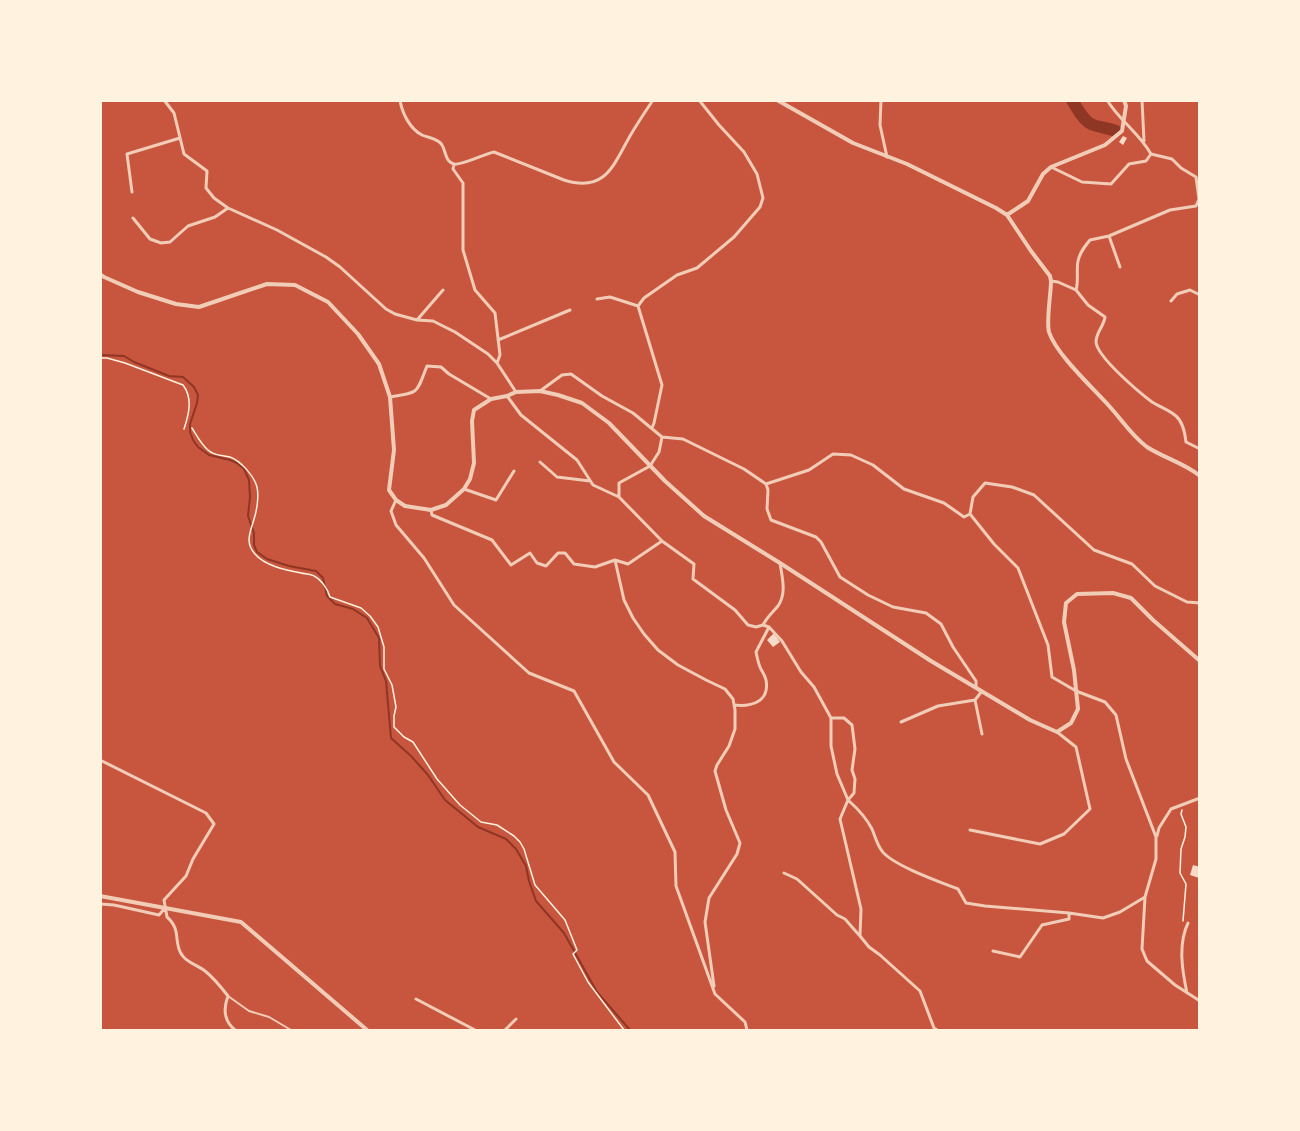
<svg xmlns="http://www.w3.org/2000/svg" width="1300" height="1131" font-family="Lato,sans-serif">
	<rect width="100%" height="100%" fill="#c8553d"/>
	<g fill="none" stroke-linecap="round" stroke-linejoin="round">
		<path stroke="#8f3625" stroke-width="2" d="M100,355L124,356L134,362L169,376L183,377L194,387L198,395L197,403L190,424V432L193,440L198,447L209,455L230,460L237,463L244,469L249,480L250,497L248,516L254,533V545L257,552L267,559L289,566L316,571L323,578L327,596L335,604L353,609L367,618L379,638L380,666L386,681L391,738L411,756L428,775L445,800L478,827L506,839L516,849L526,866L529,881L536,901L564,933L597,992L630,1030"/>
		<path stroke="#8f3625" stroke-width="12" d="M1072,100C1077,108 1083,120 1091,124C1097,127 1109,128 1116,131"/>
	</g>
	<path fill="#f7dbc8" d="M1123,136L1127,138L1123,145L1119,142Z
		M774,633L780,642L773,647L767,640Z
		M1193,865L1200,867L1199,878L1190,875Z"/>
	<g fill="none" stroke-linecap="round" stroke-linejoin="round">
		<path stroke="#fff3e0" stroke-width="1.5" d="M100,358H107L125,363L183,385C193,398 189,414 184,429
			M192,428C197,436 201,444 208,450C214,456 222,455 230,457C241,461 254,476 257,487C259,496 257,510 254,519C251,531 244,542 255,554C265,566 286,570 301,573C305,574 311,574 314,576C322,580 328,590 330,597L361,608L370,616L378,627L384,647V669L392,685L396,707L394,716V727L404,737L413,742L437,779L460,805L481,822L497,825L514,836L520,842L524,849L535,885L565,920L577,950L573,954L588,982L624,1030
			M1182,810L1181,814L1186,827L1185,837L1181,849L1180,873L1186,884L1183,921"/>
		<path stroke="#f1ccb7" stroke-width="2" d="M228,996L249,1011L269,1017L291,1030"/>
		<path stroke="#f1ccb7" stroke-width="3" d="M164,100L174,113L184,154L207,171L206,188L214,198L228,208L277,230L326,257L340,267L386,309L395,314L417,320L433,321L455,332L488,354L497,363L516,392
			M400,100C402,113 410,129 422,135C428,138 438,138 442,145C446,151 445,162 454,164C461,166 484,154 494,152L564,180C605,193 613,166 630,136C637,124 645,112 653,100
			M881,100L880,125L887,157
			M1142,100L1144,141
			M454,164L453,169L463,183V250L475,290L495,313L500,355L497,363
			M1051,167L1082,182L1111,184L1129,164L1146,161L1151,154C1139,133 1119,120 1107,100
			M132,192L127,154L180,138
			M133,218L150,239L161,243L170,242L188,226L215,217L228,208
			M1109,236L1120,267
			M1051,281L1058,282L1076,290L1088,305L1105,317C1104,326 1096,332 1096,342C1097,357 1140,393 1152,402C1160,407 1169,410 1176,416C1183,422 1185,433 1186,442L1200,449
			M1076,290C1079,280 1076,270 1078,261C1080,252 1085,246 1090,240L1109,236L1170,210L1196,206L1199,199L1196,177L1181,168L1172,159L1151,154
			M597,299L610,297L638,306
			M1171,301L1177,294L1190,290L1200,295
			M1200,318V319
			M417,320L443,290
			M498,340L570,310
			M540,391L562,375L571,374L602,396L633,413L662,437L683,439L744,469L766,484L768,490L767,509L771,520L816,537L821,542L840,577L868,595L893,607L926,613L941,624L953,647L976,681V688
			M507,396L521,415L577,460L593,485L619,497L662,541L694,564L693,579L735,610L748,625L756,627L763,625L769,627L782,641L801,672L814,687L831,718V746L837,774L848,800L840,819L861,909L860,936L869,947L880,955L920,991L934,1028L937,1030
			M390,397C420,392 416,394 427,366L441,367L449,374L491,399
			M652,428L654,423L662,385L638,306L644,298L677,275L697,268L734,237L760,207L763,198L757,174L744,152L719,125L699,100
			M540,462L557,477L590,481
			M766,484L809,470L833,454L851,455L873,465L904,489L944,503L964,517L970,514L973,497L985,483L1012,487L1034,495L1094,550L1132,564L1155,586L1187,602L1200,603
			M464,489L496,500L514,471
			M619,497V483L650,466L659,452L662,437
			M396,500L391,511L396,525L424,558L454,605L529,673L574,691L614,762L648,795L675,852L676,886L715,994L745,1022L747,1030
			M431,510L432,515L492,540L511,565L530,553L537,563L546,566L558,553H565L574,564L595,567L615,560L628,564L662,541
			M970,514L994,544L1018,568L1048,645L1052,677L1076,691L1105,702L1116,715L1126,759L1156,837V859L1145,897L1142,949L1147,961L1175,985L1200,1001
			M615,560L624,600L633,618L644,634L658,650L678,665L706,680L725,689L733,699L735,710V729L729,746L717,765L715,771L726,810L740,843L737,854L709,898L705,922L714,986
			M763,625C767,617 773,612 778,606C787,593 782,577 780,563
			M982,691L975,700L982,734
			M734,705C751,707 770,702 766,680C765,675 762,672 760,667C758,662 757,657 756,652L769,627
			M831,718H844L852,725L855,749L852,770L855,779L854,793L848,800C858,809 866,817 872,829C875,836 877,845 882,851C892,865 940,882 958,889L966,903L985,906L1069,913L1103,918L1120,912L1145,897
			M901,722L938,706L975,700
			M100,760L206,813L214,824L193,859L186,876L164,900L167,917C182,930 173,943 182,955C187,963 198,965 205,971C214,978 221,987 228,996C223,1009 224,1021 235,1030
			M970,830L1040,844L1064,834L1090,809L1076,747L1057,732
			M1157,836L1159,828L1171,809L1200,798
			M784,873L797,879L837,915L845,919L859,935
			M100,904L114,905L159,915L165,908
			M993,951L1020,957L1042,925L1069,919V913
			M1187,993C1182,970 1178,944 1188,923
			M416,999L475,1030
			M505,1030L516,1019"/>
		<path stroke="#f1ccb7" stroke-width="4" d="M777,100L853,143L907,164L996,208L1007,215
			M1124,100L1126,106L1122,131L1105,145L1051,167L1043,174L1028,201L1007,215L1031,251L1050,276L1051,281C1051,294 1046,321 1049,332C1056,354 1093,388 1110,407C1122,420 1132,436 1147,447C1164,458 1184,463 1200,476
			M100,274L104,277L138,292L176,304L199,307L267,284L295,285L328,302L358,334L379,364L390,397L394,450L389,490L396,500L405,506L431,510L446,505L464,489L470,479L474,463L472,421L474,410L491,399L507,396L516,392L540,391L558,395L582,403L609,423L665,481L704,516L780,563L931,661L1030,720L1057,732L1071,723L1078,709L1074,670L1064,622L1066,603L1077,594L1113,593L1131,598L1153,620L1200,661
			M100,896L241,922L367,1030"/>
	</g>
	<rect width="1300" height="1131" fill="none" stroke="#fff3e0" stroke-width="204"/>
</svg>
